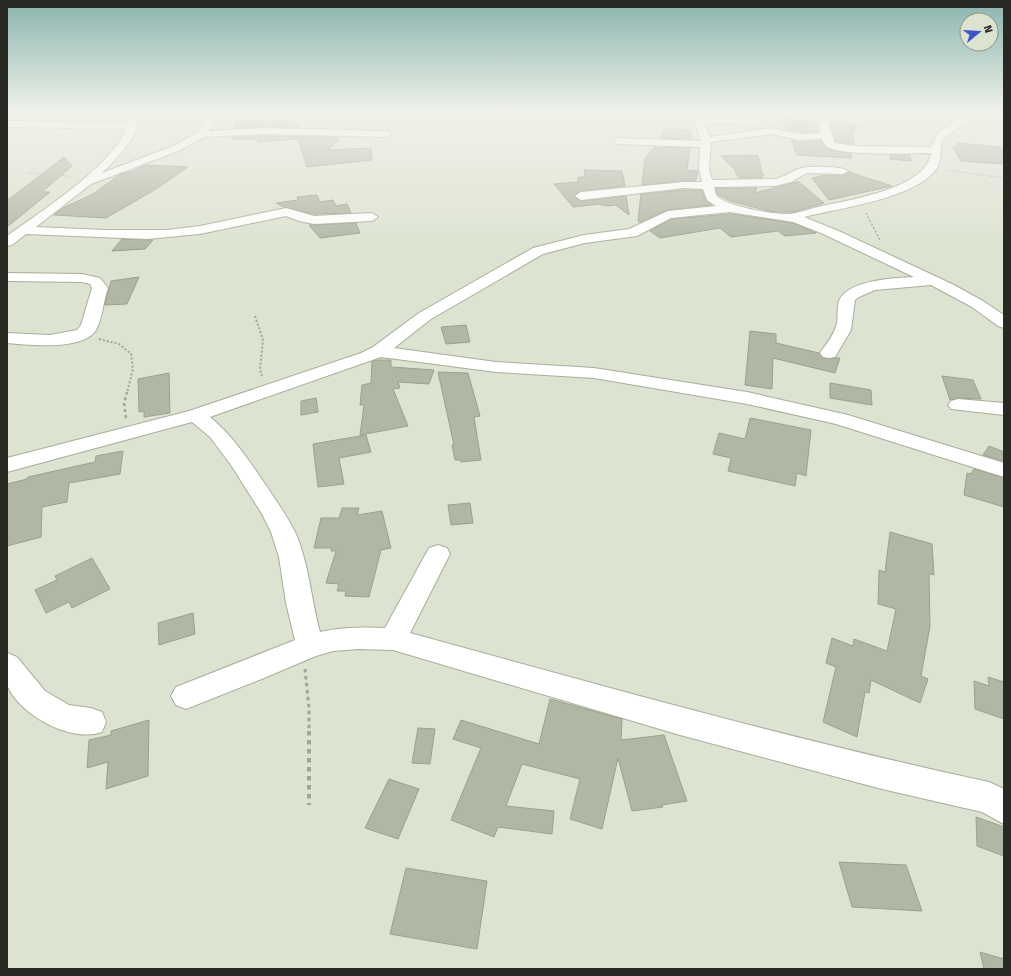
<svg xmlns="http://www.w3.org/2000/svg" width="1011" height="976" font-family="'Fira Sans',sans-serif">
	<rect width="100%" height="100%" fill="#dde3d1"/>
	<path fill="#b1b7a5" stroke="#9ba08f" d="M290,119L300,127L234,128L236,121L273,122Z
		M783,119L812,121L818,125L819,132H799L787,130Z
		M839,123L858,126L852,135L855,144L836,142L831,126L837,127Z
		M666,129L690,130L692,139L660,138Z
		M264,136L338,137L339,140L328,150L371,148L372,160L307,167L298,139L258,142V139H231L232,137Z
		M791,140L799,142L821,141L828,149L852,154L851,158L797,155Z
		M957,143L1000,147L1004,150V164L961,161L953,147H959Z
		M654,147L690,148L687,170L698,171L696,180L642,185L645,159Z
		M758,155L762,174H764L762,178H739L735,172H737L721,156Z
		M890,155H910L911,161L890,159Z
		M64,157L72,166L42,192H50L7,227V201Z
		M145,165L188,167L156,189L106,218L54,215L63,208L95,193L120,174L134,171Z
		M584,170L622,171L625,186L581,191L574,195V197L581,201L626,196L629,215L616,205L607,206L599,204L573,207L554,184L578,182V177H585Z
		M849,172L892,186L829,200L812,178L825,175L843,176Z
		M796,182H799L824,203L793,212H773L730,201L717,194L716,188H757L755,193Z
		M684,190H702L706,201L712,205L668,210L640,222L638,221L641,194Z
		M317,195L320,202L333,200L336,206L347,204L351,213L314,214L284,207L276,203L298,200L297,197Z
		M730,214L793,223L816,233L785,236L778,231L731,237L720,228L660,238L650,231L671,219Z
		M356,223L360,233L320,238L309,225Z
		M122,239L147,240H153L145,249L112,251Z
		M139,277L127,304L105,305L111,281Z
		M466,325L470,342L446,344L441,327Z
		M750,331L776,334V343L819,353L823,358H840L835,373L773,358L772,389L745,385Z
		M377,360H391V367L434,370L429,384L398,382L400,388L393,389L408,426L360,435L364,405H360L362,385L371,383L372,362Z
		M438,372L468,373L480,416L474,417L481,460L461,462V460H455L452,445H454Z
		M169,373L170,413L144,417V411L139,412L138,379Z
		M942,376L973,380L981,399L958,398L950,400Z
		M830,383L871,390L872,405L830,398Z
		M316,398L318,412L301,415V401Z
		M750,418L811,430L806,476L797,473L795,486L728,471L731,458L713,454L719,433L745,439Z
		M366,435L371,452L339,458L344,484L318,487L313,444Z
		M989,446L1004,452V461L983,455Z
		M123,451L120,474L69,483L67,502L42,507L41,537L7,546V484L27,479L28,477L95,462L96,456Z
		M974,469L1004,478V507L964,495L967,473L971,474Z
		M470,503L473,523L451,525L448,505Z
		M342,508H359L357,515L382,511L391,548L381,550L369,597L345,596L346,591H337L339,584L326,583L336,551H331V548H314L321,518H339Z
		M890,532L932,544L934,575L929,574L930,626L921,676L928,679L920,703L871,680L869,693L865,692L857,737L823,722L836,667L826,663L832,638L853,646L854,639L887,651L896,609L878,604L879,570L885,572Z
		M92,558L110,589L72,608L69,602L46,613L35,590L57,580L55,576Z
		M193,613L195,634L159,645L158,623Z
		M988,677L1004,682V719L975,709L974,681L989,686Z
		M550,699L622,719L621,740L664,735L687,801L662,805L663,807L632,811L618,758L602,829L570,819L580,779L522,764L506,806L554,811L552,834L498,827L494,837L451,820L481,748L453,739L461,720L539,744Z
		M149,720L148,776L106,789L108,762L87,768L89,740L111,735V731Z
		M418,728L435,729L430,764L412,763Z
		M389,779L419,789L398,839L365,828Z
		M976,817L1004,827V856L977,846Z
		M839,862L906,865L922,911L852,907Z
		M406,868L487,881L477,949L390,934Z
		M980,952L1004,959V969H984Z"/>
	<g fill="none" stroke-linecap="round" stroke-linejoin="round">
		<g stroke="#a8ad9b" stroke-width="2">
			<path id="minor" d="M129,113H137C142,135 116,159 102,173L173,146L199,132L208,118L206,113H215L218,118L209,131L264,128L387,131L392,134L387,137L264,134L204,137L181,150L91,184L36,227L105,230H167L200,226L286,208L314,216L372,213L378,217L372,221L314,224L299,221L286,216L200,234L147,239L26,234L12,245L7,246V236C40,212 112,166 126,129L7,127V121L128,123Z
				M692,113H701L703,120L717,117L759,118L764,121L759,124L717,123L705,126L710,137L772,128L799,134L821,133L819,127L823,113H831L829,127L835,143L856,146L931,147L938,133L956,121V113H964V124L943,139C939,148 943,158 937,168C916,199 839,208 804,217L841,232L954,285L983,301L1004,315V328L998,326L972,307L931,285L875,290L859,297L855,300L851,330L835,357L829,358L823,357L820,353C827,343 834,335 837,323C838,316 837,308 839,301C847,280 894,278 914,277L821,233L793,222L730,212L671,218L637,236L585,243L543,254L431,319L394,348L496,362L594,368L747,392L848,415L1004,463V477L836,424L747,404L594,378L496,372L381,357L210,417C234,437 250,462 267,487C277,502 287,516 295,532C309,563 311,599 320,632C342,627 363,627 385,628L429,548L438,545L447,548L450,554L410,633C602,686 794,740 989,782L1004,789V824L982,812L882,789L680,735L393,650L359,649L333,651L316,656L264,678L186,709L176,705L171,696L176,687L295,640L286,603L279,557L271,532L262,514L231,465L210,437L192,422L7,472V458L189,411L361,353L373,347L419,313L533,248L584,235L629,229L668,211L716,206L707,200L703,189L684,188L581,200L575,196L581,192L684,182H702L699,169L700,147L618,144L613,141L618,138L701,141ZM772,134L799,140L822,139C823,143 826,147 830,148C850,156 907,153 931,153C927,188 850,200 822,206C811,208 800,213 789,214C776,215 724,206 716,195C715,193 715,189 714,187L775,186L791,182L807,173L843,174L848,171C844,166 809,166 801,168C792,171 785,177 775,179L712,180L709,169L711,142Z
				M7,273L82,274L100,278L108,288C103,301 103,318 96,330C83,351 28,345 7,343V333L50,335L77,330L81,325L92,288L90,284L82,282L7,281Z
				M958,399L1004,403V415L951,409L948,405L951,401Z
				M7,653L17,657L45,691L69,705L91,708L102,712L106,722L102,732C72,743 21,716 8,687C5,681 7,661 7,653Z"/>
		</g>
		<path stroke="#a1a597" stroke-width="1" stroke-dasharray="1.5 1.5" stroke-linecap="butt" d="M946,170L1004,178
			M27,173L59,174L71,177"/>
		<path stroke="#a1a597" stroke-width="1.5" stroke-dasharray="2 2" stroke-linecap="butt" d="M866,213L880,240"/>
		<path stroke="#a1a597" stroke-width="2" stroke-dasharray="2 2" stroke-linecap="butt" d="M255,316L263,340L260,369L262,376
			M99,339L119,344L131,354L133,369L127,393"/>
		<path stroke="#a1a597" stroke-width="2.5" stroke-dasharray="3 3" stroke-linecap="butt" d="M126,418L124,403L127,392"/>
		<path stroke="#a1a597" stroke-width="3" stroke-dasharray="3.5 3.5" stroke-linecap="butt" d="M305,669L309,708V732"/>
		<path stroke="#a1a597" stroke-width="4" stroke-dasharray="4.5 4.5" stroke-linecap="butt" d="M309,731V805"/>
		<use href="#minor" fill="#fff" fill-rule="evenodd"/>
	</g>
	<linearGradient id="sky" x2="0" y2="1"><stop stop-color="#8ab4ae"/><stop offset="0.45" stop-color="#f0f2ea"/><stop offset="1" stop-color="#f0f2ea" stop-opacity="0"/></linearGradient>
	<rect width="1011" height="250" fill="url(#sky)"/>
	<rect width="1011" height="976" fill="none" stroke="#272922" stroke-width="16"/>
	<g transform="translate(979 32) rotate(72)"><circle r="19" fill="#dde3d1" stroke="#94998b"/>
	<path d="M0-3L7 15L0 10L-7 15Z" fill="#3e54c7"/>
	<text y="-6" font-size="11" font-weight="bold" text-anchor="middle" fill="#272922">N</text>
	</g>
</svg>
